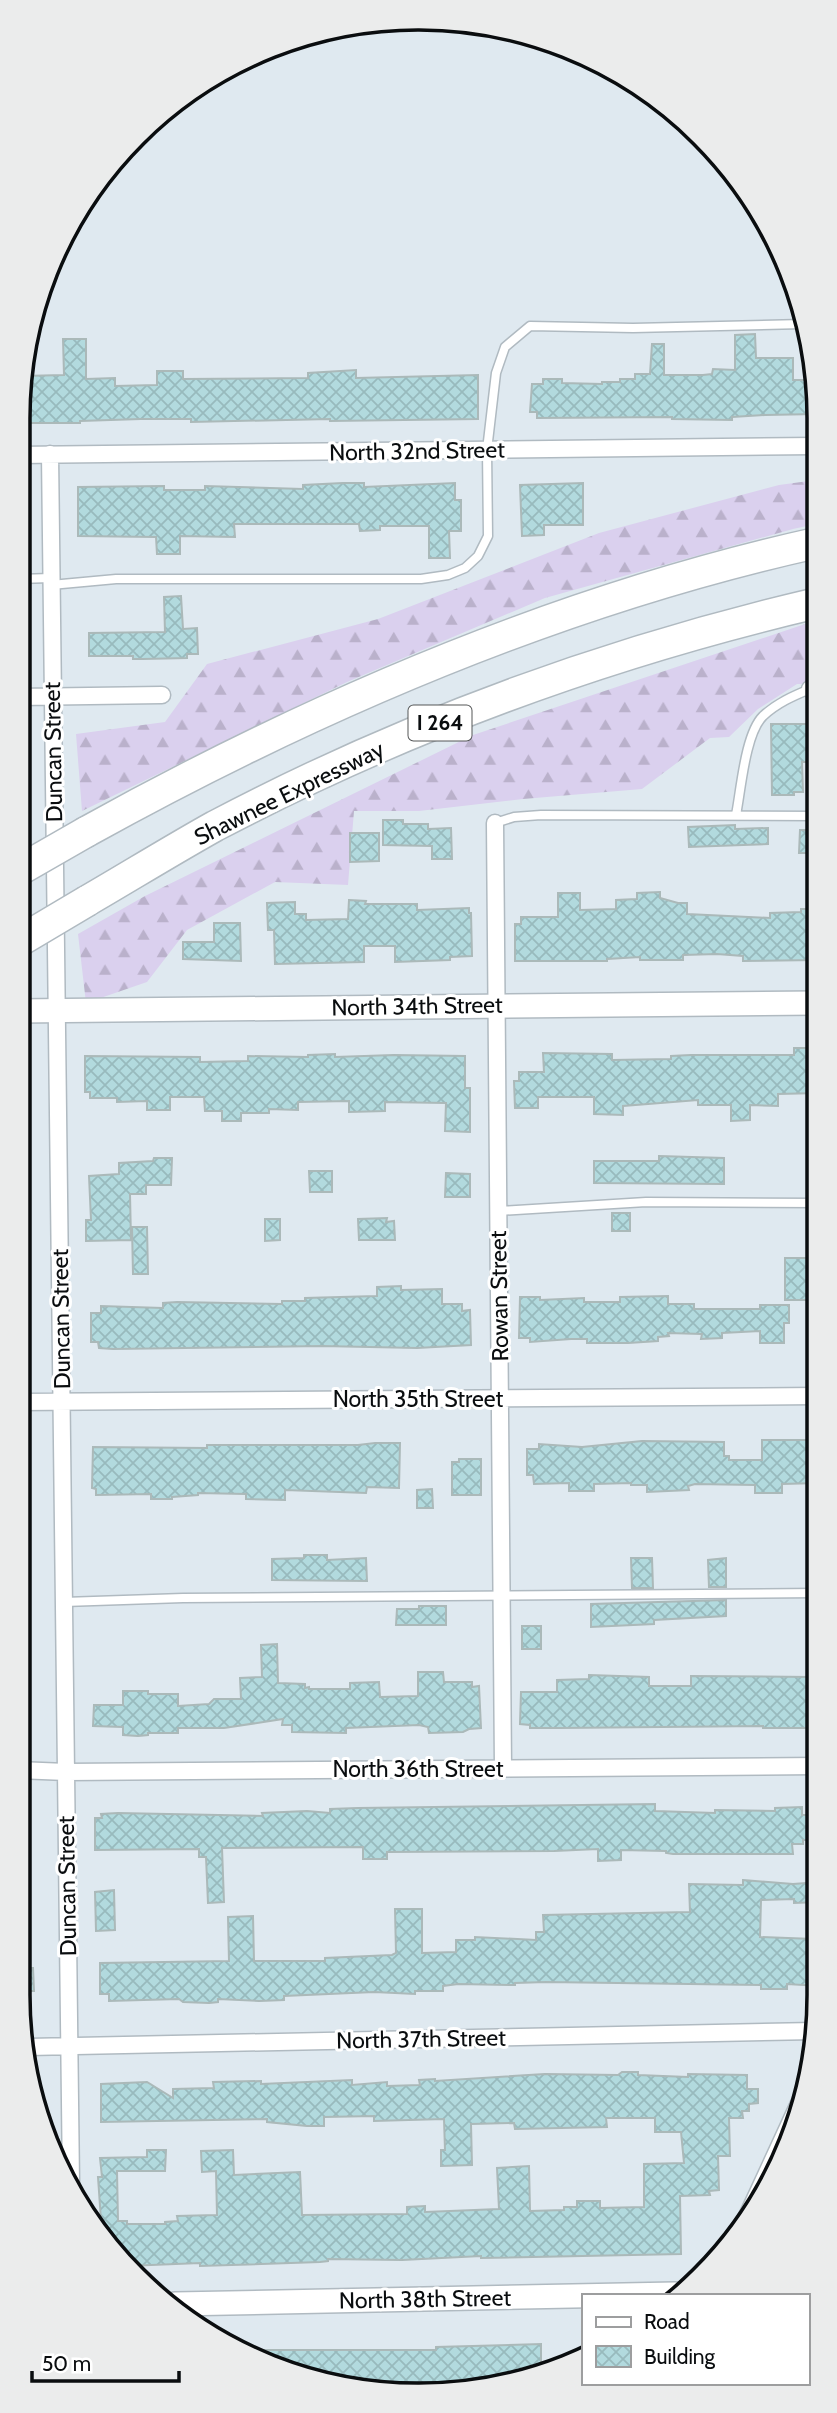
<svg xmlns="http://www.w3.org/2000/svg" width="837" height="2413" font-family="Cabin,sans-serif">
	<defs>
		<pattern id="forest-firs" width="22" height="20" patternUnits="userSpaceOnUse" patternTransform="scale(1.75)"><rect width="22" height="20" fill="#dad0ee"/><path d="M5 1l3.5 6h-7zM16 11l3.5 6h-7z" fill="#bab1cb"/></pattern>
		<pattern id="building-cross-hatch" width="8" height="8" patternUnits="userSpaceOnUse" patternTransform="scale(1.75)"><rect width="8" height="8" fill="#b2dade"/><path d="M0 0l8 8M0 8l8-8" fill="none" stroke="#98babd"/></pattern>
	</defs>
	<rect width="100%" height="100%" fill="#dfe9f0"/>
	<path fill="url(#forest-firs)" d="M816,480V524L793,529L545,598L347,682L82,811L76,734L165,722L207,664L378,619L599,533L779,485Z
		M817,620V684H797L758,709L729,737L710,738L642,789L523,799L419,811H354L348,885L275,882L187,930L147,982L86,1003L78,934L145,896L473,735Z"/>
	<path fill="url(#building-cross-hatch)" stroke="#abb9b9" stroke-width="2" d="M755,334L756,358H793V380H816V414L765,415L732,417V420L672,419V417L537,418V412H530L532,384H543V379H562V383L602,384V382H620V379H635V374H650L652,344H664V375H703L712,374L713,369L735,370V335Z
		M63,339H86V379L115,378V386L157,385V371H183V379L308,378V373L356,370V378L478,375V419L330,421V419L191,422V419H141L80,421V423H18L23,376L64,375Z
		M343,483H364V487L455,483V500H461V531H449L450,558H429V526H380V530L360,531L359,524H234L235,537L180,536V554H157L156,537L78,536V487L164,486V490H205V486L303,489V485Z
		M583,483V525H544V535L522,536L520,485Z
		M181,596L183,629L197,628L198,654H187V658L143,659H133V656H89V633L165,632L164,597Z
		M771,724H817V762H802L803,792H794V795H772Z
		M383,820H403V824H428V829L451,828L452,859H432V846L383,845Z
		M735,825V829L768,828V844L689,847L688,827Z
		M800,830H817V853H799Z
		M350,833H379V861L350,862Z
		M660,892V898L678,903H687V914L770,918V913L801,912V909H817V960L743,961V956L717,954L683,955V960H640V957L607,959V961H515V924H521V917H558V893H580V910L616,909V900L637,899V893Z
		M349,900L366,901L365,904H417V910L469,908V913H471L472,956L450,957V960L395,962V946H364V962L275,964L274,930H268L267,903L295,902V914H306V920L348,919Z
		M214,923H240L241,961L183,959V942H214Z
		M794,1048H817L818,1093L778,1094V1106L750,1105V1120L731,1121V1105H698V1100L623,1106V1115L594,1114V1097H538V1108H515L514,1081H519V1072H544L543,1053L612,1054V1060L671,1059V1056L691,1055H794Z
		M335,1054V1057L394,1055L465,1056V1088H470V1132L445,1131L446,1103L385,1102V1111L349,1112V1101L298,1102V1110L269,1109V1113H241V1121H222V1111H205L204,1097H170V1110H147V1101L117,1102V1098H90V1092H85V1056L200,1057V1062L248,1061V1056L308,1057V1055Z
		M659,1156L724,1158V1184L594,1183V1161H659Z
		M154,1158H172L171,1185H146V1194H130L131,1240L86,1241V1220H91L89,1176L119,1174V1163L153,1161Z
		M309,1171H332V1192H310Z
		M446,1173L470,1174V1197H445Z
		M612,1213H630V1231H612Z
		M387,1218L386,1222L394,1221L395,1240H359L358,1219Z
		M265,1219H280V1240L265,1241Z
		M132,1227H147L148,1274H133Z
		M785,1258H815V1263H818V1300H785Z
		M401,1286V1290L442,1289V1304H462V1311L470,1310L471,1345L417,1348L322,1346L113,1349L99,1348L98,1342H91V1313H101V1306L163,1308V1303L177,1302L282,1304V1301H305V1298L377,1296V1287Z
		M668,1296V1304H694V1309H760V1305H789V1323H784V1343H760V1331L722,1333V1338L701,1339L702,1334L668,1333L669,1336L658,1337V1341L628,1343H587V1339H571L530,1342V1338H519L520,1297H540V1300L584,1298V1302H620V1297Z
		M762,1440H818V1483L782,1484V1493H755V1485L695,1484L688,1486L689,1490L647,1492V1485H631V1483L594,1484V1491H569V1483L534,1484L533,1475H527V1449H539V1444L582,1447L642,1441L724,1442V1456H729V1460H762Z
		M375,1443H400L399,1488L367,1487L366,1493L285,1490V1500L246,1499V1494L198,1493V1495L172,1497V1499H151V1494L96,1495V1489L92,1488L93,1447L207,1448V1445H358Z
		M459,1459H481V1495H452V1462H459Z
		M432,1489L433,1508H417V1490Z
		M304,1555H327V1560L366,1558L367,1581L272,1580V1559L304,1558Z
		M631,1558H652L653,1588H632Z
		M726,1558V1587H709L708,1560Z
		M726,1600V1616L654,1620V1624L591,1627V1604Z
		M419,1606H446V1625H396L397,1609H419Z
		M522,1626H541V1649H522Z
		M277,1644L278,1683L305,1684V1688L309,1687V1689H350V1683L379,1682L380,1697L418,1696V1672H443L444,1682H472V1687L479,1686L481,1728L469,1729L463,1732L429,1733L428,1727L419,1725L346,1728V1733L292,1732V1725H282L283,1719L224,1728H178V1733H148V1735L138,1736L123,1735V1727L93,1726L94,1705H123V1691H148V1694H178V1706L209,1704L214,1699H241L240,1678L262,1677L261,1645Z
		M589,1675L649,1677V1686H691V1676L810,1677V1681H818V1728H763V1726L560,1728H530V1725L520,1724L521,1692H557V1680L589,1679Z
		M655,1804V1811L715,1813V1810L775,1811V1808L802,1807V1815H819V1840H803V1844H792L793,1854H673L666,1853V1851L621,1850V1860L598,1861V1849L554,1851L387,1852V1859H363V1847L222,1848L224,1902L208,1903L206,1857H199V1849L95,1850V1818H102L101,1814L118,1813L263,1816L262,1813L307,1811L330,1813V1809L358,1808Z
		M743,1880L793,1884L819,1882V1902L794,1903V1899L761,1900L760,1937L813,1939V1946L819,1947V1986L787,1984V1989H761V1985L546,1982L515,1983V1985L458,1984L443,1986V1991H415V1994L374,1992L284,1996V2000L259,2001L218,1999V2002L209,2003L183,2002L179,1999L109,2001V1994H100V1963L229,1961L228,1917L253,1916L254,1961H325V1958L392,1955L396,1953L395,1909H422V1953L456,1952V1940H475V1937L536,1940V1932H544L543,1915L690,1912L689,1884L743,1885Z
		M114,1890L115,1930L96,1931L95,1892Z
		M18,1968H33L34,1991H18Z
		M622,2072H638V2075L688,2077V2074L747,2075V2089H758V2103L749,2104V2111H742L743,2118H729L730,2156H718L719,2190L709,2191L710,2195L680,2196L681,2254L481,2258V2256L402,2260L328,2259V2261L320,2262L200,2266V2263L127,2266L117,2259L102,2235L98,2177H102L100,2158L147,2157V2150H166L165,2171H117L118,2221H127V2224H165V2222L178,2221L177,2216L217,2215L216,2171L202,2172L201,2151L233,2150L234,2175L300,2172L302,2215L407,2214V2207L425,2206V2212L499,2209L497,2168L529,2166L530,2211L564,2210V2207H577V2201H600V2208L644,2207V2164L684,2163L681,2132H655V2118H606L607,2127L515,2129L514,2123L471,2124L472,2165L441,2166V2150H445L444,2119L374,2121V2116L324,2117V2126H307L267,2122V2119L101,2122V2084L147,2082L173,2098V2089L214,2088L213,2082L261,2081V2084L352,2080V2085L387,2082V2086L420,2085L419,2080L435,2079V2081L545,2074L618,2075Z
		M541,2344V2373L522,2382L385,2391L359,2390L242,2354L243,2350H436V2347Z"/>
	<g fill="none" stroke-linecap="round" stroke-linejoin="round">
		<g stroke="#b0bac1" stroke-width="11">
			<path id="lane" d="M18,579L51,578
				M51,585L116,579H421L448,575L465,568L478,556L488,536L487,450L496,373L505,347L530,326L633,328L803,324
				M736,815C741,790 745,734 763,716C777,703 793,696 810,689
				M495,823L514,817L541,815L817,816
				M498,1211L646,1202L818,1203
				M64,1602L183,1598L819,1593"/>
		</g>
		<g stroke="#b0bac1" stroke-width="19">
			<path id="street" d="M50,454L71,2184
				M18,455L816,446
				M810,689H817
				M18,697L162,695
				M495,823L503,1768
				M18,1402L818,1396
				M18,1770L66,1772L819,1766
				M28,2047L815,2031
				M742,2227L808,2084"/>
		</g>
		<g stroke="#b0bac1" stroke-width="26">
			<path id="secondary" d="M18,1011L817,1003
				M175,2304L675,2294"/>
		</g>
		<g stroke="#b0bac1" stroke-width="33">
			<path id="highway" d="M86,832C315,705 560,600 816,543
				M87,901C130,876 172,850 215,826C405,726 608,652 817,603"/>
		</g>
		<use href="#lane" stroke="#fff" stroke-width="8"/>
		<use href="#street" stroke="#fff" stroke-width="16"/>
		<use href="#secondary" stroke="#fff" stroke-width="23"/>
		<use href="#highway" stroke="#fff" stroke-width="30"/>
		<g stroke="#b0bac1" stroke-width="33" stroke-linecap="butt">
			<path id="highway-bridge" d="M18,871L86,832
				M18,942L87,901"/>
		</g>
		<use href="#highway-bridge" stroke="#fff" stroke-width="30"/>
	</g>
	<g text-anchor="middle" stroke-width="6" stroke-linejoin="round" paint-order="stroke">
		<rect fill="#fff" stroke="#545657" stroke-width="2" x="408.5" y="705.5" width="63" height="35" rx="5"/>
		<g font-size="21" font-weight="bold" fill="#0a0d0f">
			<text x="440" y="730">I 264</text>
		</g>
		<g font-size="23" fill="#0a0d0f" stroke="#fff">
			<text transform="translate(417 451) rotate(-1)" y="8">North 32nd Street</text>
			<text transform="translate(53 752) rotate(-91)" y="8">Duncan Street</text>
			<text transform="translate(289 793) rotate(-26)" y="8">Shawnee Expressway</text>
			<text transform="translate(417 1006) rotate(-1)" y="8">North 34th Street</text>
			<text transform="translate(499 1296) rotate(-91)" y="8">Rowan Street</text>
			<text transform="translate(61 1319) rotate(-91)" y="8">Duncan Street</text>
			<text x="418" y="1407">North 35th Street</text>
			<text x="418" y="1777">North 36th Street</text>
			<text transform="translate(67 1886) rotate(-91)" y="8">Duncan Street</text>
			<text transform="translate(421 2039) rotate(-1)" y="8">North 37th Street</text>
			<text transform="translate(425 2299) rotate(-1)" y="8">North 38th Street</text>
		</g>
	</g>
	<path d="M0 0H837V2413H0ZM418 30H419A388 388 0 0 1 807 418V1995A388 388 0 0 1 419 2383H418A388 388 0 0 1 30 1995V418A388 388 0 0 1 418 30Z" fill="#ebecec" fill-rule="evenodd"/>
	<path fill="none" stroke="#0a0d0f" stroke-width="3.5" d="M418 30H419A388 388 0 0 1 807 418V1995A388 388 0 0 1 419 2383H418A388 388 0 0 1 30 1995V418A388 388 0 0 1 418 30Z"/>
	<rect x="582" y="2294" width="228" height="91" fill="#ffffff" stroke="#9d9e9f" stroke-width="2"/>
	<rect x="596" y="2317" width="35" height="10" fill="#ffffff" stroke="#9d9e9f" stroke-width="2"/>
	<text x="644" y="2329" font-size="21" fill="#0a0d0f">Road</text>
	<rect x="596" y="2346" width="35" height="21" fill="url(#building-cross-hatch)" stroke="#9d9e9f" stroke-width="2"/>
	<text x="644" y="2364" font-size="21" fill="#0a0d0f">Building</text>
	<path d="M32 2371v10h147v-10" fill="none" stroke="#0a0d0f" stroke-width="3.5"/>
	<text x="42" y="2371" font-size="21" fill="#0a0d0f" stroke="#ffffff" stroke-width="5" paint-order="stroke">50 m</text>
</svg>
